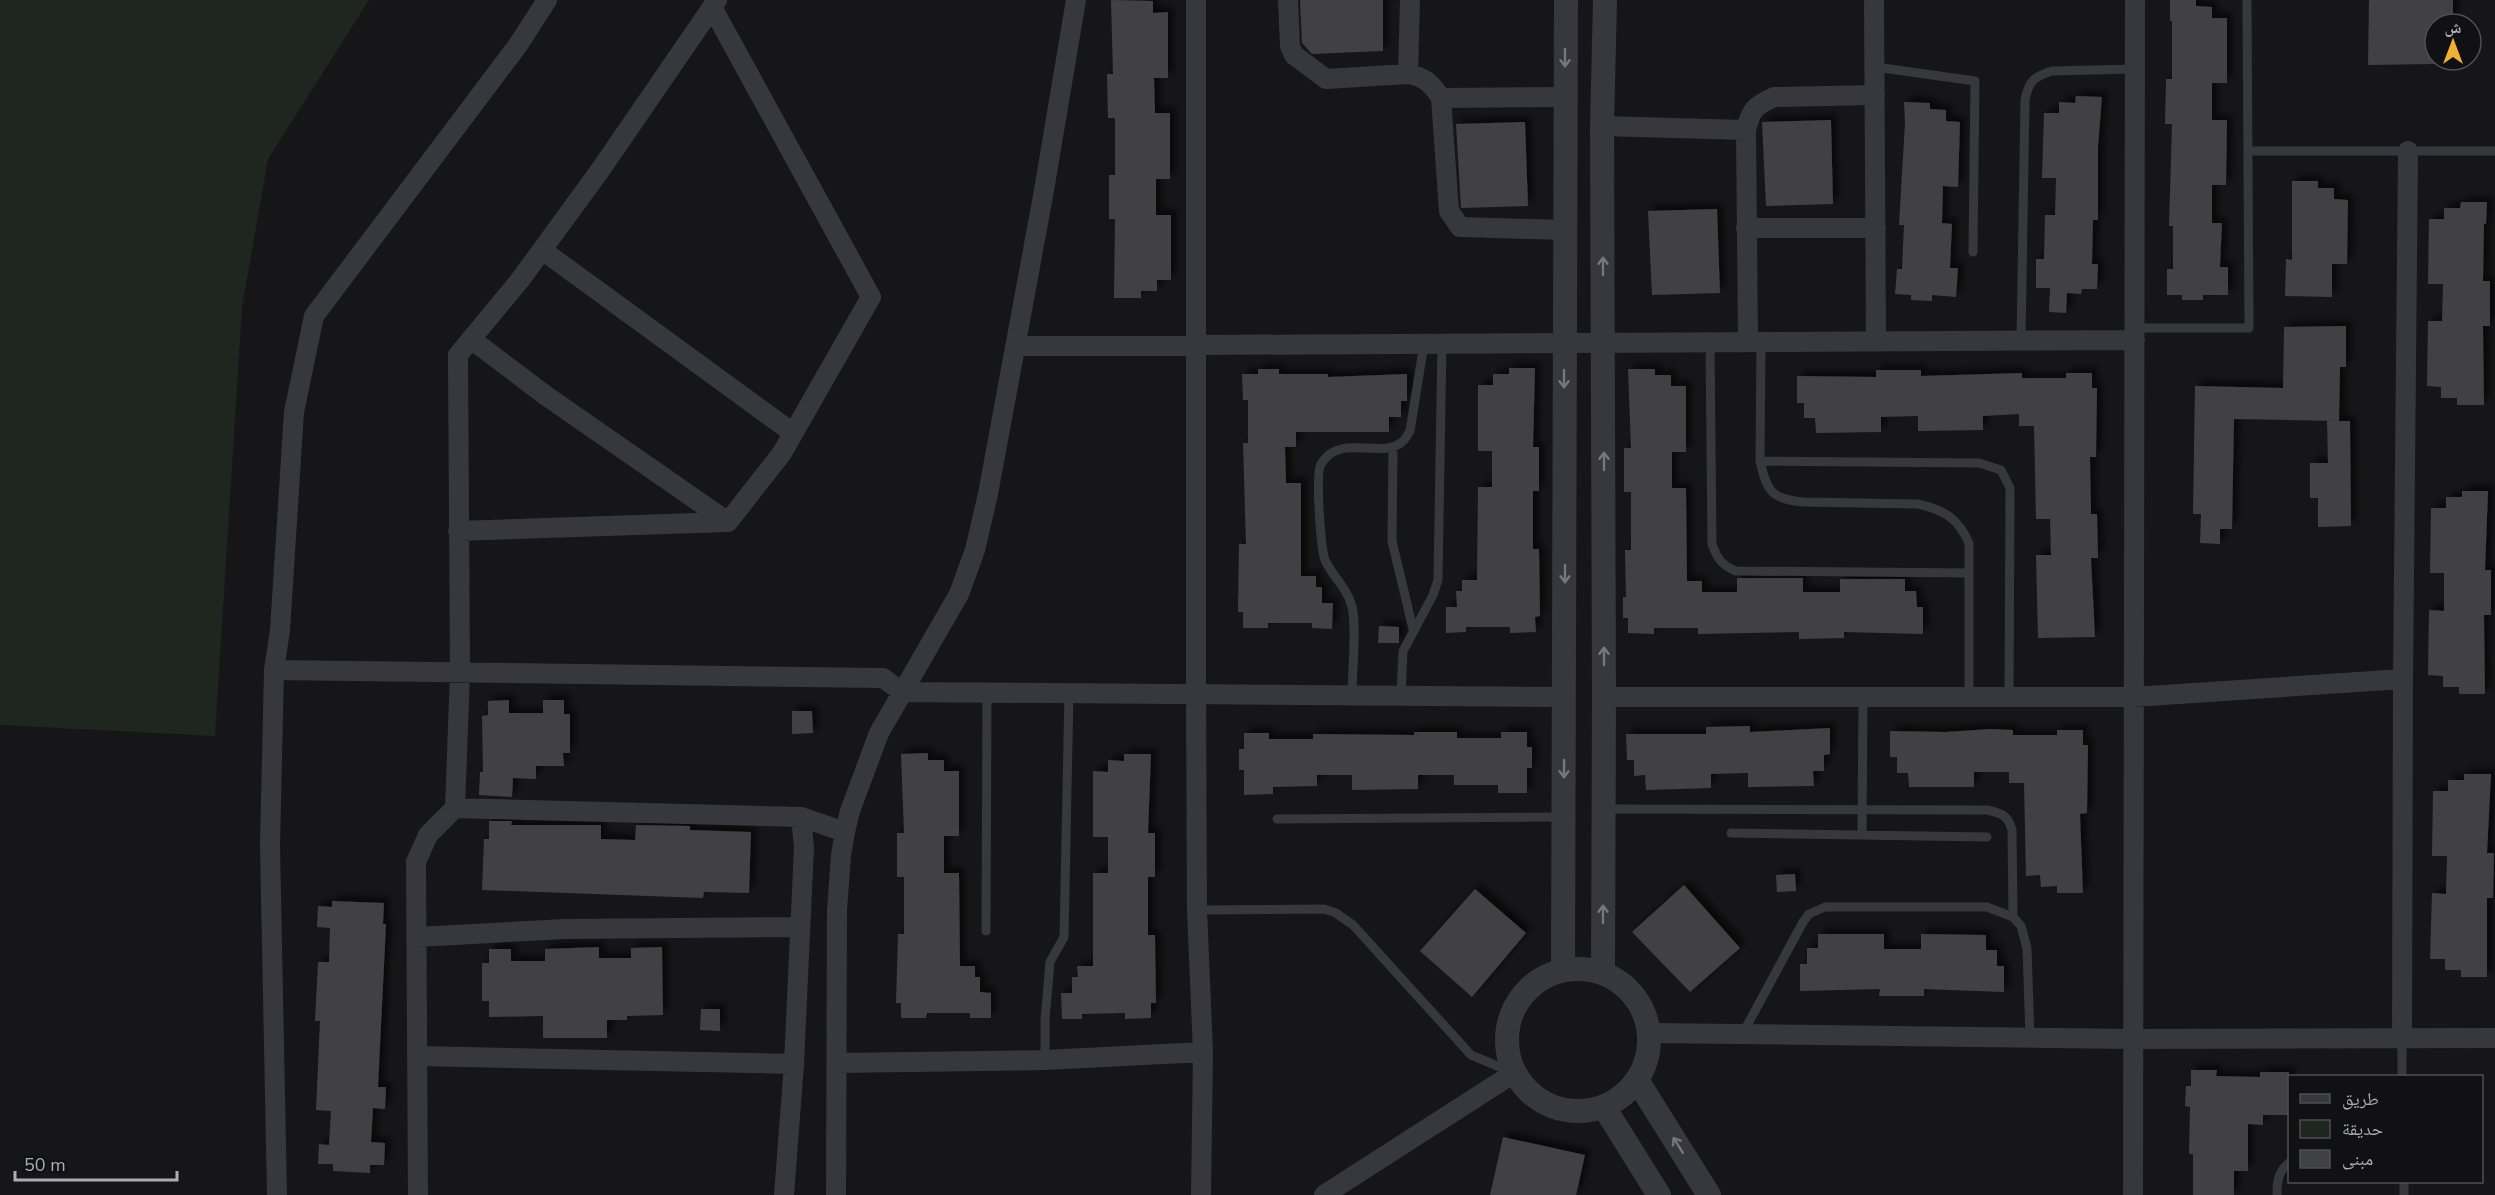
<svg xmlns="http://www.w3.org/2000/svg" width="2495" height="1195" font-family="'Nunito Sans','Noto Naskh Arabic',sans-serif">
	<defs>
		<filter id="shadow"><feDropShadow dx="5.5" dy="-5.5" stdDeviation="3" flood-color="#0009"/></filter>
	</defs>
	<rect width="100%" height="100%" fill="#161618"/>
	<path fill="#1e261f" d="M0,0H369L268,159L242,307L215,736L0,725Z"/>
	<path fill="#404145" filter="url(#shadow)" d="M1111,0L1153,1V13L1168,12V78H1154L1155,113H1170V179H1156V215H1171V280H1157V291H1141V298H1114L1115,219H1109V175H1115V118H1108L1107,74H1113Z
		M1300,0H1383V51L1312,54L1302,43Z
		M2170,0H2196V6L2212,7V18H2227V83H2212V120H2227L2226,185H2212V223H2222L2220,267H2228V295H2203V300H2182V295H2167V269H2173V226H2169L2172,124H2165L2166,79H2172V21H2170Z
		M2369,0H2453V24H2435V64L2368,65Z
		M2076,96L2102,97L2098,147V220H2093L2092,264H2098L2097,289H2082L2081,294L2067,293L2066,313L2049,312L2050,288H2036V259H2044L2045,215H2055L2056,178H2042L2044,113H2059V102L2075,103Z
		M1904,102L1930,103V109L1946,110V121L1960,122L1958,187L1943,186L1942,223L1952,224L1950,268H1958L1956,297L1932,295V301L1911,300V295L1895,294L1897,269H1902L1904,225H1899L1905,123Z
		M1831,120L1833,204L1766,206L1762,122Z
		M1525,122L1528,206L1461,208L1456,124Z
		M2292,181H2318V188H2334V199L2348,200L2347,264H2332V297L2285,296L2286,259L2292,260Z
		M2461,202H2487L2486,224H2484L2483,281H2490V326H2483L2484,405H2457V398H2441V387L2427,386L2428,321H2442L2443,284H2428L2429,219H2444V208H2460Z
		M1717,209L1720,293L1652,295L1648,211Z
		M2346,326V367H2340L2339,421L2234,419L2232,529H2220V544L2200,543L2201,514H2193L2195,386L2283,388L2284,327Z
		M1509,368H1535L1533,447H1539V491H1533V549H1539L1540,616L1535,617L1536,632L1510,633V627H1466V632L1446,633V607H1457L1456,591H1462V580H1477L1478,487H1492V451H1478V385H1493V374H1509Z
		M1258,369H1279V374H1328V377L1407,374V401H1401V417H1389V432H1296V447H1285L1286,483H1301V576H1316V587H1322V603H1333L1332,629L1312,628V623H1268V628H1243V612H1238L1239,544H1246L1243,443H1248V400H1243L1242,374H1258Z
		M1628,369H1655V375H1671V386H1686V452H1672V488H1686L1687,581H1702V592H1737V578H1803V592H1840V579H1905V591H1916L1917,607H1923V634L1844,632V638L1799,639V632L1698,634V628H1654V634L1628,633V618H1623V597H1626L1625,550H1631V492H1624V448H1631Z
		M1876,370H1921V376L2022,373V378H2066V373H2092V388H2097L2096,457H2090L2091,514H2097L2098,558H2091L2095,637L2038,638L2036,555H2051L2050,519H2036L2034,426H2019V414L1983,416V430L1918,431V416L1881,417V432L1816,433L1815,418H1804V403H1797V376L1876,377Z
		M2327,421H2350L2351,526L2318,527V498H2310V463H2328Z
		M2462,491H2488L2485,570H2491V615H2484L2485,694H2459V687H2443V676L2428,675L2429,610L2444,611V573H2430L2431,508H2446V497H2462Z
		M1379,626L1399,627V643H1378Z
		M509,700V713H543V700H564V714H570V753H563L564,766H536V779L513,778L512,797L479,795L480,772H483L482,716L488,715V701Z
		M792,711H812L813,733L792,734Z
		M1750,726V732L1830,728V754L1824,755V771H1813L1814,786L1748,787V773L1711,774V788L1646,790L1645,775L1634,776V760H1627L1626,734H1706V727Z
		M1991,729L2013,730V735H2057V730H2083V745H2088L2087,813L2080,814L2083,893H2057V886L2041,887L2040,875L2026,876L2024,783H2009V772H1974V787H1909L1908,773H1897V757H1890V731L1945,732Z
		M1414,732H1457V738H1501V732H1527V747H1532V768H1527V793H1498V785H1454V775H1418V789L1352,790V775H1317V786L1273,787V794L1244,795V770H1239V749H1244V733H1269V739H1313V734L1414,735Z
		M928,753V760H944V771H959V836H944V873H959L960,966H975V977H980V992L991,993V1018H970V1013H927L926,1018H901V1003H896L898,934H904V877H897V833H904L901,754Z
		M1124,754H1151L1148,833H1155V877H1148V935H1155L1156,1003H1151V1018L1125,1019V1013L1082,1014V1019H1062L1061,993H1072V977H1078L1077,966H1093V873H1108V837H1093V771L1108,772V760L1124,761Z
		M2464,774H2491L2487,853H2494L2493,898H2487V977H2461V970H2445V959H2430L2432,893L2446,894L2447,856H2432L2433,791H2448V780H2464Z
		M489,821H512L511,825H601V839L635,840L636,825L690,826V830L751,832L749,893L704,892L703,898L482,890L484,839H489Z
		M1795,874L1796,891L1777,892L1776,875Z
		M1684,885L1740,948L1690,992L1632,932Z
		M1475,889L1526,933L1472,997L1420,951Z
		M332,901L384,903L383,924H386L378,1087H386L385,1109L373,1108L371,1142L385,1143L384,1165H370V1173L333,1171V1164H318L319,1144L329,1145L331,1111L316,1110L320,1021H315L318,962H329L330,928L317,927L318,906L332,907Z
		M1818,934H1884V949H1921V934L1986,935V950H1997V966H2004V992L1924,989V996H1879L1880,989L1800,991V964H1807V948H1818Z
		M599,947V958H631V948L662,947L663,1015L627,1016V1020H607V1038H543V1016L489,1017V1001H482V963H489V949H511V961H545V949Z
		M701,1009H720V1031L700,1030Z
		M2191,1070H2217L2216,1076L2260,1077V1072H2289V1115H2263V1125L2248,1124V1171H2234V1195H2193V1154H2189L2190,1107L2185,1106L2186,1086H2191Z
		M1503,1137L1585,1155L1576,1195H1490Z"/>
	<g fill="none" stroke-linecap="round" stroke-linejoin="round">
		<path stroke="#37383d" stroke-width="9" d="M1875,67L1975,81L1973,252
			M2248,151H2495
			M2135,328H2249L2247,0
			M2021,341L2025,100C2029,81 2033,77 2052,71L2135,69
			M1710,342L1712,544C1717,558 1721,565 1736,571L1969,573
			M1761,342L1760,461C1767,491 1771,499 1803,502L1918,504C1944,510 1958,518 1969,543V697
			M1393,447L1392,541L1413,629
			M1760,461L1979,463L2001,470L2010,488L2009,697
			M1352,695C1352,673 1357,626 1352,607C1348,589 1333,577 1325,560C1321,549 1315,474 1321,464C1340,432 1381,460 1402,442C1405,440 1408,434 1410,431L1424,344
			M1401,695L1403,651L1433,595L1438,580L1442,343
			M1606,809L1987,810C2001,813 2008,815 2012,830L2013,917
			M1277,819L1563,817
			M1731,833L1987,837
			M1862,834L1863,698
			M1197,910L1324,909L1336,913L1353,925L1471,1055L1512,1072
			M986,931L987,692
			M1743,1033L1803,922L1809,914L1825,907H1987L2013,917L2021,926L2027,948L2030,1038
			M2402,1038V1076
			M1045,1060V1020L1050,962L1064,937L1069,692
			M2404,1182V1195
			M2277,1195C2277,1181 2278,1171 2290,1162"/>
		<path stroke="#37383d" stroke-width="20" d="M1196,0V693L1197,910L1203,1052L1201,1195
			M1288,0L1290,46L1294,55L1326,79L1408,74C1425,77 1432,84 1441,98L1449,211L1460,227L1565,230
			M1874,0L1876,342
			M1408,74L1410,0
			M1441,98L1565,97
			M1602,126L1746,130
			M1746,228H1876
			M542,250L793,433
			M471,339L545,395L728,522
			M1748,342L1746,130C1751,109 1755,106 1774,97L1875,95
			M1015,346L2135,340
			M458,531L728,522L782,453L871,297L712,7
			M274,670L883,678L902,692L1565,697
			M1604,697H2133L2403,679L2408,151
			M455,808L801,817L845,832
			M417,937L565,929L800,927
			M1650,1033L2134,1039L2495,1038
			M2402,1038L2403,679
			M418,1056L794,1064
			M837,1063L1045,1060L1203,1052
			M277,1195L270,845L274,670L280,630L294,412L314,316L518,45L547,0
			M418,1195L416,862L428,835L455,808L460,673L458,355L520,280L601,169L717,0
			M784,1195L794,1064L804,847L801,817
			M836,1195L837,910L841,855L845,832L850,811L879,733L959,594L975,550L988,494L1043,196L1076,0
			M1324,1195L1514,1073
			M2133,1195L2135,0"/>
		<path stroke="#37383d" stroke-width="24" d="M1507 1040a71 71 0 1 1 142 0a71 71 0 1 1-142 0Z
			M1563,970L1566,0
			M1603,973L1604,697L1602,126L1605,0
			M1637,1080L1709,1195
			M1604,1107L1659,1195"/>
	</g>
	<defs><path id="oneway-shaft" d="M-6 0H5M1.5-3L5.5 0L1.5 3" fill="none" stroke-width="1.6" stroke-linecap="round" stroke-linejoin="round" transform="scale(1.5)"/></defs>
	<g stroke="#757881">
		<use href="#oneway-shaft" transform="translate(1565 58) rotate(90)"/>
		<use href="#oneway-shaft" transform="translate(1603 266) rotate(-90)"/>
		<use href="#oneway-shaft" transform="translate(1564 379) rotate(90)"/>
		<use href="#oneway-shaft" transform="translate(1604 461) rotate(-90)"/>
		<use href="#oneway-shaft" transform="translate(1565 574) rotate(90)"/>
		<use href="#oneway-shaft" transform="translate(1604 656) rotate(-90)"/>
		<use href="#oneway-shaft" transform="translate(1564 769) rotate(91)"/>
		<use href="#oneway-shaft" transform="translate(1603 914) rotate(-90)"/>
		<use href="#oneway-shaft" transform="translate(1678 1145) rotate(-122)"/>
	</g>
	<rect x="2288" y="1075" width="195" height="108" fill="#111113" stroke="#4d4f55" stroke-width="1.5"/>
	<rect x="2300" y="1094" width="30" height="9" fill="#37383d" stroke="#4d4f55" stroke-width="1.5"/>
	<text x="2342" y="1105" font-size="18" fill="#a8adb8">طريق</text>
	<rect x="2300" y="1120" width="30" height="18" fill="#1e261f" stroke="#4d4f55" stroke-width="1.5"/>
	<text x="2342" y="1135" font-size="18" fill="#a8adb8">حديقة</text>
	<rect x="2300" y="1150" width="30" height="18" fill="#404145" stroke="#4d4f55" stroke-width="1.5"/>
	<text x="2342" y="1165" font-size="18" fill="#a8adb8">مبنى</text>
	<g transform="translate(2453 42)"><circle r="28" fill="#111113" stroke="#4d4f55" stroke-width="1.5"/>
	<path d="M0-4.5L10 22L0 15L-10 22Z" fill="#f2b134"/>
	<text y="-9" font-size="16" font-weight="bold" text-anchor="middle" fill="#a8adb8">ش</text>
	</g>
	<path d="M15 1171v9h162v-9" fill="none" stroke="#a8adb8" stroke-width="3"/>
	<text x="24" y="1171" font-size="18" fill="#a8adb8" stroke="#111113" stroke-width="4.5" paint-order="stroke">50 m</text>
</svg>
